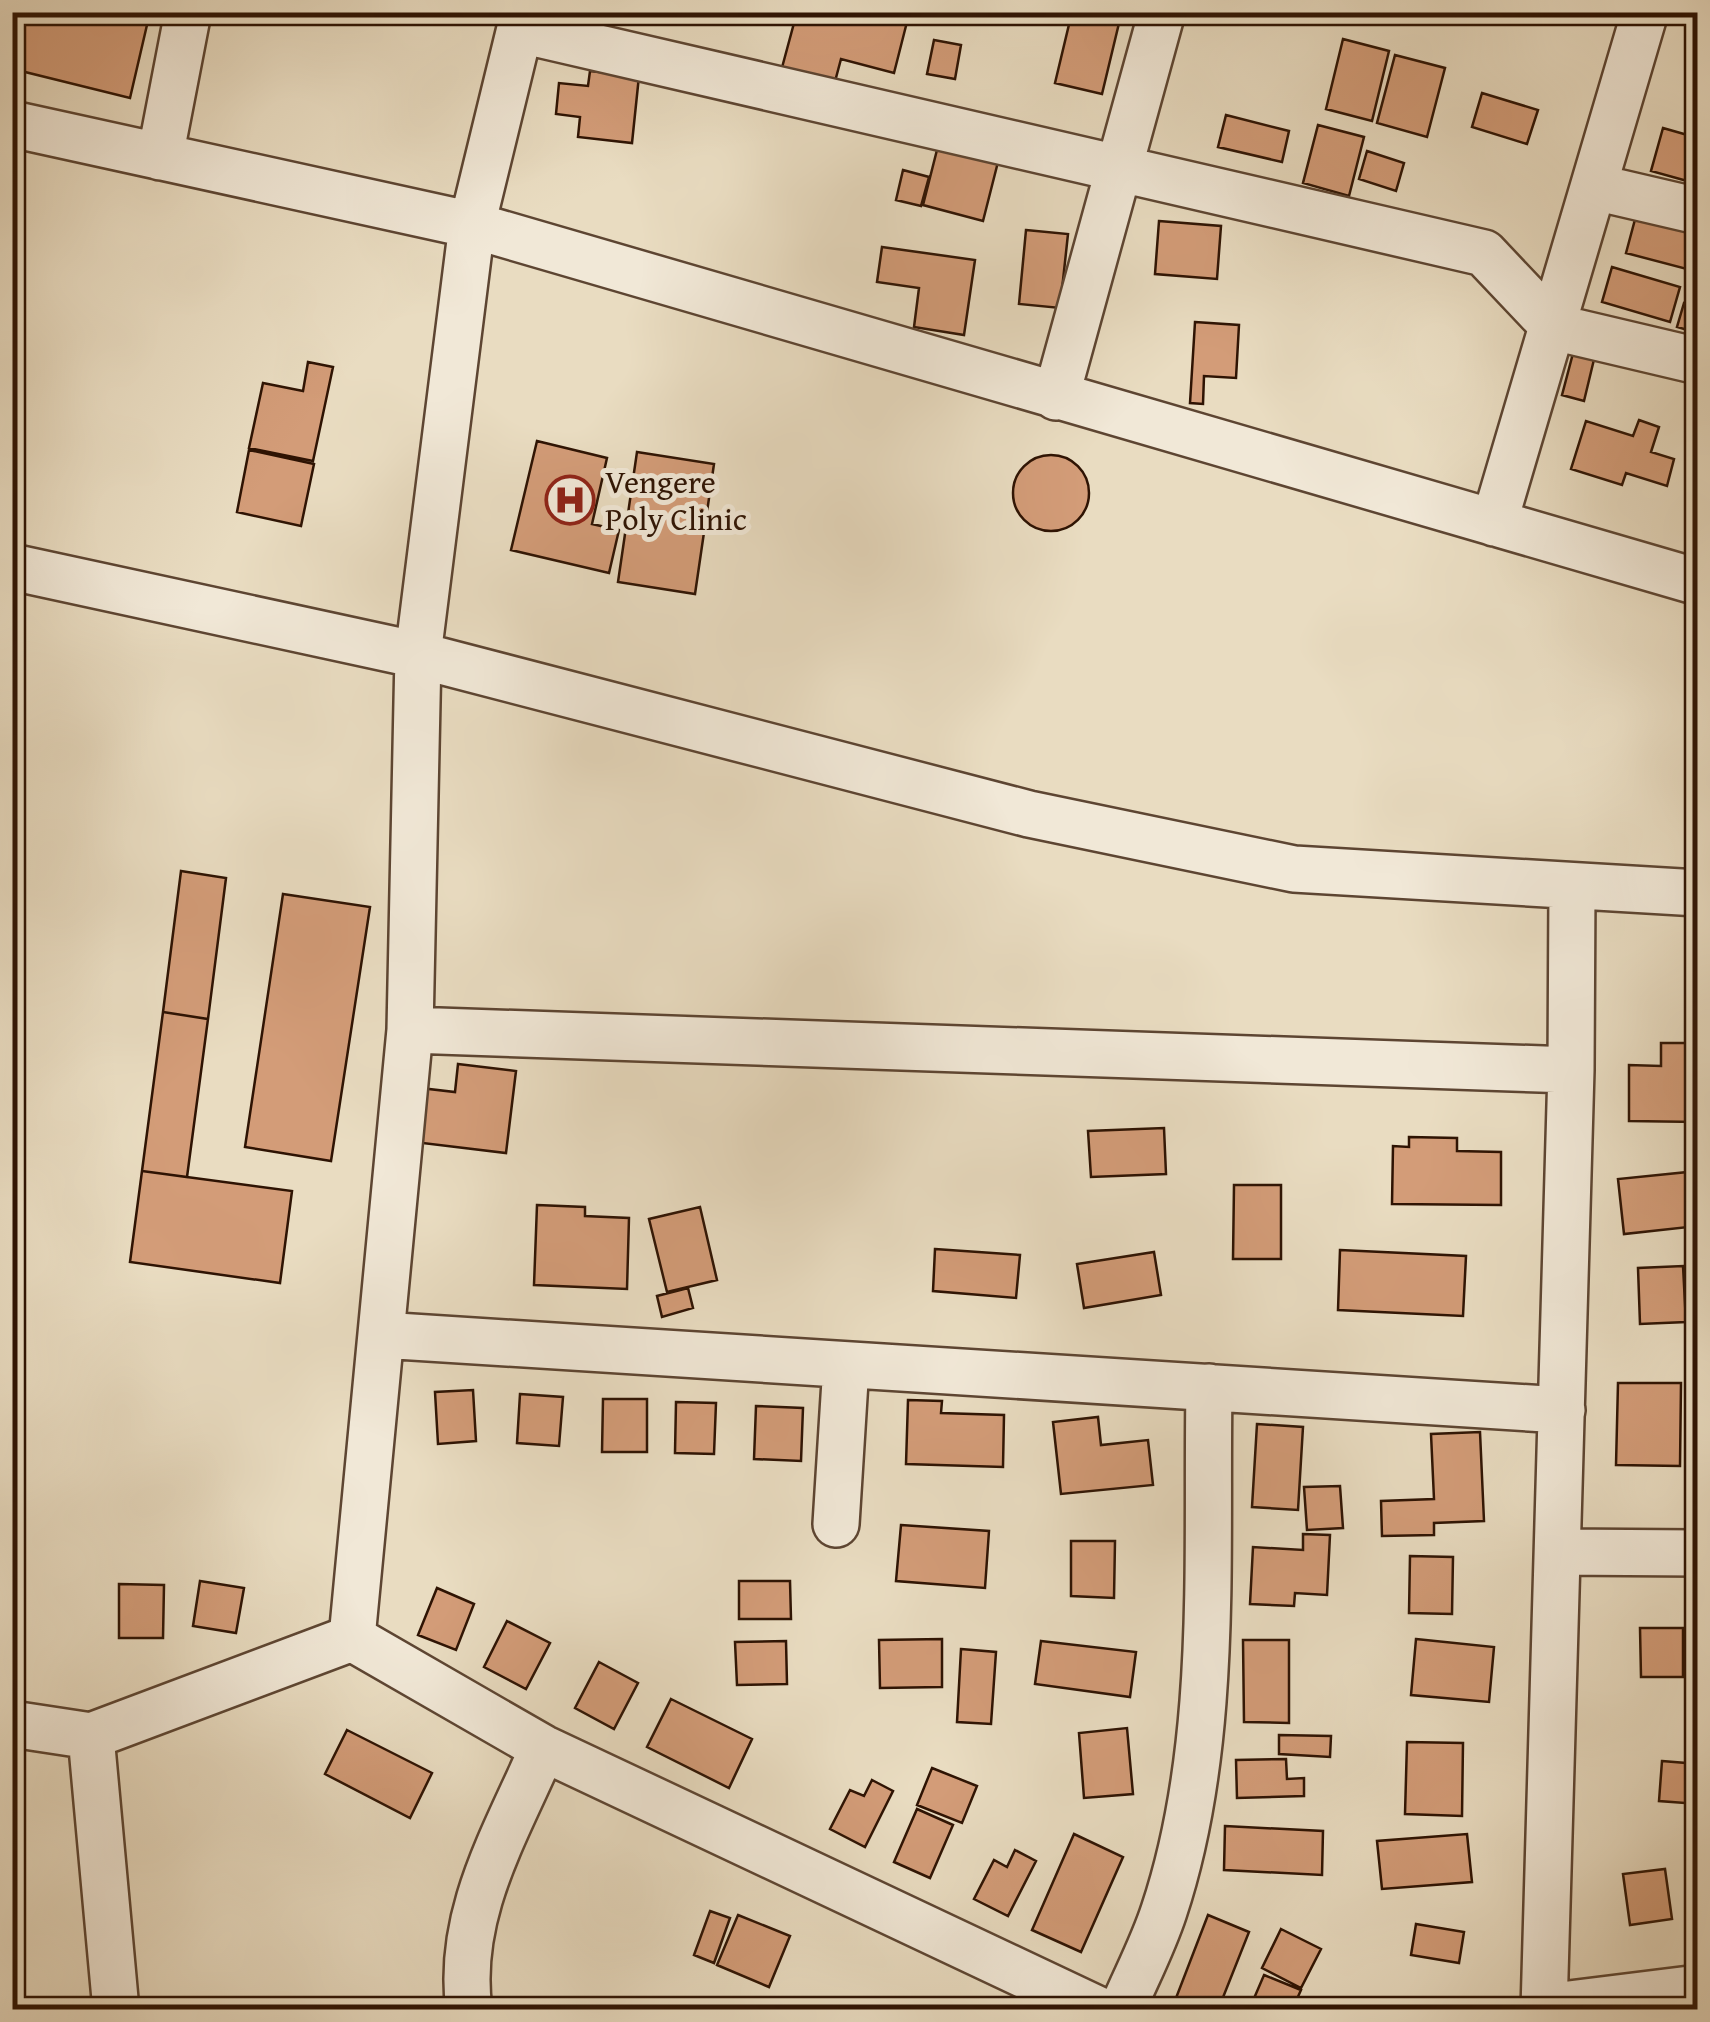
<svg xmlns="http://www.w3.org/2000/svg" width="1710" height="2022" font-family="'Gentium Book Plus',serif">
	<rect width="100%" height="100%" fill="#e9dcc1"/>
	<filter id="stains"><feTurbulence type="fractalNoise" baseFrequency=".002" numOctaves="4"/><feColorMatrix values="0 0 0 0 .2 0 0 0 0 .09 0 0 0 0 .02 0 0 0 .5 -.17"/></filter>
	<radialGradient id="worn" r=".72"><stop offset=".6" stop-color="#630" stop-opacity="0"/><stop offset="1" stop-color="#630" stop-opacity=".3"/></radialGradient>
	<path fill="#d39c78" stroke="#2e1303" stroke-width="2.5" d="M26,12H150L130,98L13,69Z
		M797,12H886L908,18L894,73L841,59L833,89L780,75Z
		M1072,12L1120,19L1102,94L1055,83Z
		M1343,39L1389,51L1372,121L1326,109Z
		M934,40L961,45L955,79L927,74Z
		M1395,55L1445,68L1427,137L1377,123Z
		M590,71L639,76L632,143L578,137L580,117L556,114L559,83L588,86Z
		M1482,93L1538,110L1527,144L1472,127Z
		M1226,115L1289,131L1282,162L1218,147Z
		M1318,125L1364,137L1349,196L1303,183Z
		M1663,128L1698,138V184L1651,171Z
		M938,146L998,162L983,221L923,205Z
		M1367,151L1404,163L1396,191L1359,179Z
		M903,170L929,177L921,206L896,200Z
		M1637,212L1698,229V272L1626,253Z
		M1159,221L1221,226L1217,279L1155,274Z
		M1026,230L1068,234L1060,308L1019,304Z
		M882,247L975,260L964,335L914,327L919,288L877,282Z
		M1612,267L1680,287L1670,322L1602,302Z
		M1684,303L1698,307V333L1677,327Z
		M1195,322L1239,325L1236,378L1204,376L1203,404L1190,403Z
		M1576,342L1597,347L1584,401L1562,395Z
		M308,362L333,367L313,461L249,448L263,383L303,391Z
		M1639,420L1659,427L1651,452L1674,459L1667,486L1626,473L1622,485L1571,469L1586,421L1633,436Z
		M537,441L607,458L592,524L619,530L609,573L511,550Z
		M249,450L314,464L301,526L237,512Z
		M637,452L714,464L695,594L618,582Z
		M1013 493a38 38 0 1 1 76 0a38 38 0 1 1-76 0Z
		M181,871L226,878L208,1019L163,1012Z
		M283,894L370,907L331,1161L245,1147Z
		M163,1012L208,1019L187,1177L142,1171Z
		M1661,1043H1698V1122L1629,1121V1065L1661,1066Z
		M458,1064L516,1071L506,1153L414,1142L420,1088L455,1092Z
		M1164,1128L1166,1174L1091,1177L1088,1131Z
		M1409,1137L1457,1138V1151L1501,1152V1205L1392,1204L1393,1146L1409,1147Z
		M142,1171L292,1191L280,1283L130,1262Z
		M1698,1171V1226L1624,1234L1618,1179Z
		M1234,1185H1281V1259H1233Z
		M537,1205L585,1207V1216L629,1218L627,1289L534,1285Z
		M700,1207L717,1280L667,1292L649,1219Z
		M935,1249L1020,1255L1016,1298L933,1291Z
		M1340,1250L1466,1256L1463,1316L1338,1310Z
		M1154,1252L1161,1295L1084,1308L1077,1264Z
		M1683,1266L1686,1322L1640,1324L1638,1268Z
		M688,1288L693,1308L662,1317L657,1296Z
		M1618,1383H1681L1680,1466L1616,1465Z
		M473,1390L476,1441L438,1444L435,1392Z
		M520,1394L563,1397L559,1446L517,1443Z
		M603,1399H647V1452H602Z
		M908,1400L942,1401L941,1413L1004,1415L1003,1467L906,1464Z
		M676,1402L716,1403L714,1454L675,1453Z
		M756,1406L803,1408L801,1461L754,1459Z
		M1098,1417L1101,1445L1148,1440L1153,1485L1061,1494L1053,1422Z
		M1257,1424L1303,1427L1298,1510L1252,1507Z
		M1480,1432L1484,1521L1434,1523V1535L1382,1536L1381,1501L1434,1499L1431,1434Z
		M1340,1486L1343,1528L1307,1530L1304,1487Z
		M901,1525L989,1531L985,1588L896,1581Z
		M1303,1534L1330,1535L1327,1595L1295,1593L1294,1606L1250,1604L1253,1547L1303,1550Z
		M1071,1541H1115L1114,1598L1071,1596Z
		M1410,1556L1453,1557L1452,1614L1409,1613Z
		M200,1581L244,1588L236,1633L193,1626Z
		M739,1581H790L791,1619H739Z
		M119,1584L164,1585L163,1638H119Z
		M437,1588L474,1604L456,1650L418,1635Z
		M507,1621L550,1643L526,1689L484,1667Z
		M1640,1628H1683V1677H1641Z
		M942,1639V1687L880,1688L879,1640Z
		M1416,1639L1494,1647L1489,1702L1411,1695Z
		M1243,1640H1289V1723L1244,1722Z
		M786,1641L787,1684L737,1685L735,1642Z
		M1041,1641L1136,1652L1130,1697L1035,1684Z
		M961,1649L996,1652L991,1724L957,1722Z
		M599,1662L638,1683L614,1729L575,1708Z
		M671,1699L752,1739L729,1788L647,1747Z
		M1127,1728L1133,1794L1084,1798L1079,1733Z
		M347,1730L432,1773L410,1818L325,1774Z
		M1279,1735L1331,1736L1330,1757L1279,1754Z
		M1407,1742L1463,1743L1462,1816L1405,1814Z
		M1286,1759L1287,1779L1304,1778V1796L1237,1798L1236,1760Z
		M1662,1761L1698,1764V1804L1659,1801Z
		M932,1768L977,1786L962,1823L917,1805Z
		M872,1780L893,1791L865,1847L830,1829L850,1790L864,1796Z
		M917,1809L953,1825L930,1878L894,1862Z
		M1225,1826L1323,1831L1322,1875L1224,1870Z
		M1074,1834L1123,1857L1081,1952L1032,1930Z
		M1467,1834L1472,1882L1382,1889L1377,1841Z
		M1015,1850L1036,1861L1008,1916L974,1899L994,1860L1007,1867Z
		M1665,1869L1672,1919L1630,1925L1623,1874Z
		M710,1911L730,1918L714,1963L694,1955Z
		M738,1915L790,1936L769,1987L717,1965Z
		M1208,1915L1249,1932L1218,2010H1205L1176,1998Z
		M1416,1924L1464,1932L1459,1963L1411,1955Z
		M1281,1929L1321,1949L1301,1988L1262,1968Z
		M1264,1975L1301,1990L1292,2010H1249Z"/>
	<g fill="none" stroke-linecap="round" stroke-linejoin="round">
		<g stroke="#5d4532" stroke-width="50">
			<path id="minor" d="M521,30L1484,253L1554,327L1698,361
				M12,124L472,225L1698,582
				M160,157L188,12
				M1595,187L1698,211
				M1056,397L1162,12
				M1494,523L1645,12
				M12,567L418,655L1029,814L1294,869L1698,893
				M410,1030L1571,1070
				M381,1335L1562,1410
				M836,1524L846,1365
				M1558,1552L1698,1553
				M352,1638L543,1748L1099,2010
				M12,1724L91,1736L352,1638L410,1030L418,655L472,225L524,12
				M91,1736L116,2010
				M1545,2007L1698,1988
				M469,2010C456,1914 506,1834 543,1748
				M1122,2010C1136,1977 1153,1945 1164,1911C1219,1746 1206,1559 1209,1387
				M1544,2010L1571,1070L1572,888"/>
		</g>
		<use href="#minor" stroke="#f1e8d7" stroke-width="45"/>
	</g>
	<defs>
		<g id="hospital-ring" transform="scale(2.5)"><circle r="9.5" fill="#f1e8d7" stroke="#8f2418" stroke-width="1.5"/><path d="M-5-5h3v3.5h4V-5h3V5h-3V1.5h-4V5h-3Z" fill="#8f2418"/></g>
	</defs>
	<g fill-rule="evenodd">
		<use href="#hospital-ring" x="570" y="500"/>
	</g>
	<g text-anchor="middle" stroke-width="10" stroke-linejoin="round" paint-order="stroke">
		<g font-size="32" fill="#2e1303" stroke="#f1e8d7" text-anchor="start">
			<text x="605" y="493">Vengere<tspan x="605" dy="37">Poly Clinic</tspan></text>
		</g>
	</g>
	<rect width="1710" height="2022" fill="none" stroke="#e9dcc1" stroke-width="50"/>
	<rect x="15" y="15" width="1680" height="1992" fill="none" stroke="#2e1303" stroke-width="5"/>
	<rect x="25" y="25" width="1660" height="1972" fill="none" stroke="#2e1303" stroke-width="2.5"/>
	<rect width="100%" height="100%" filter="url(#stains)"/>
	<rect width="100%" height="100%" fill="url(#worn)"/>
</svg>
